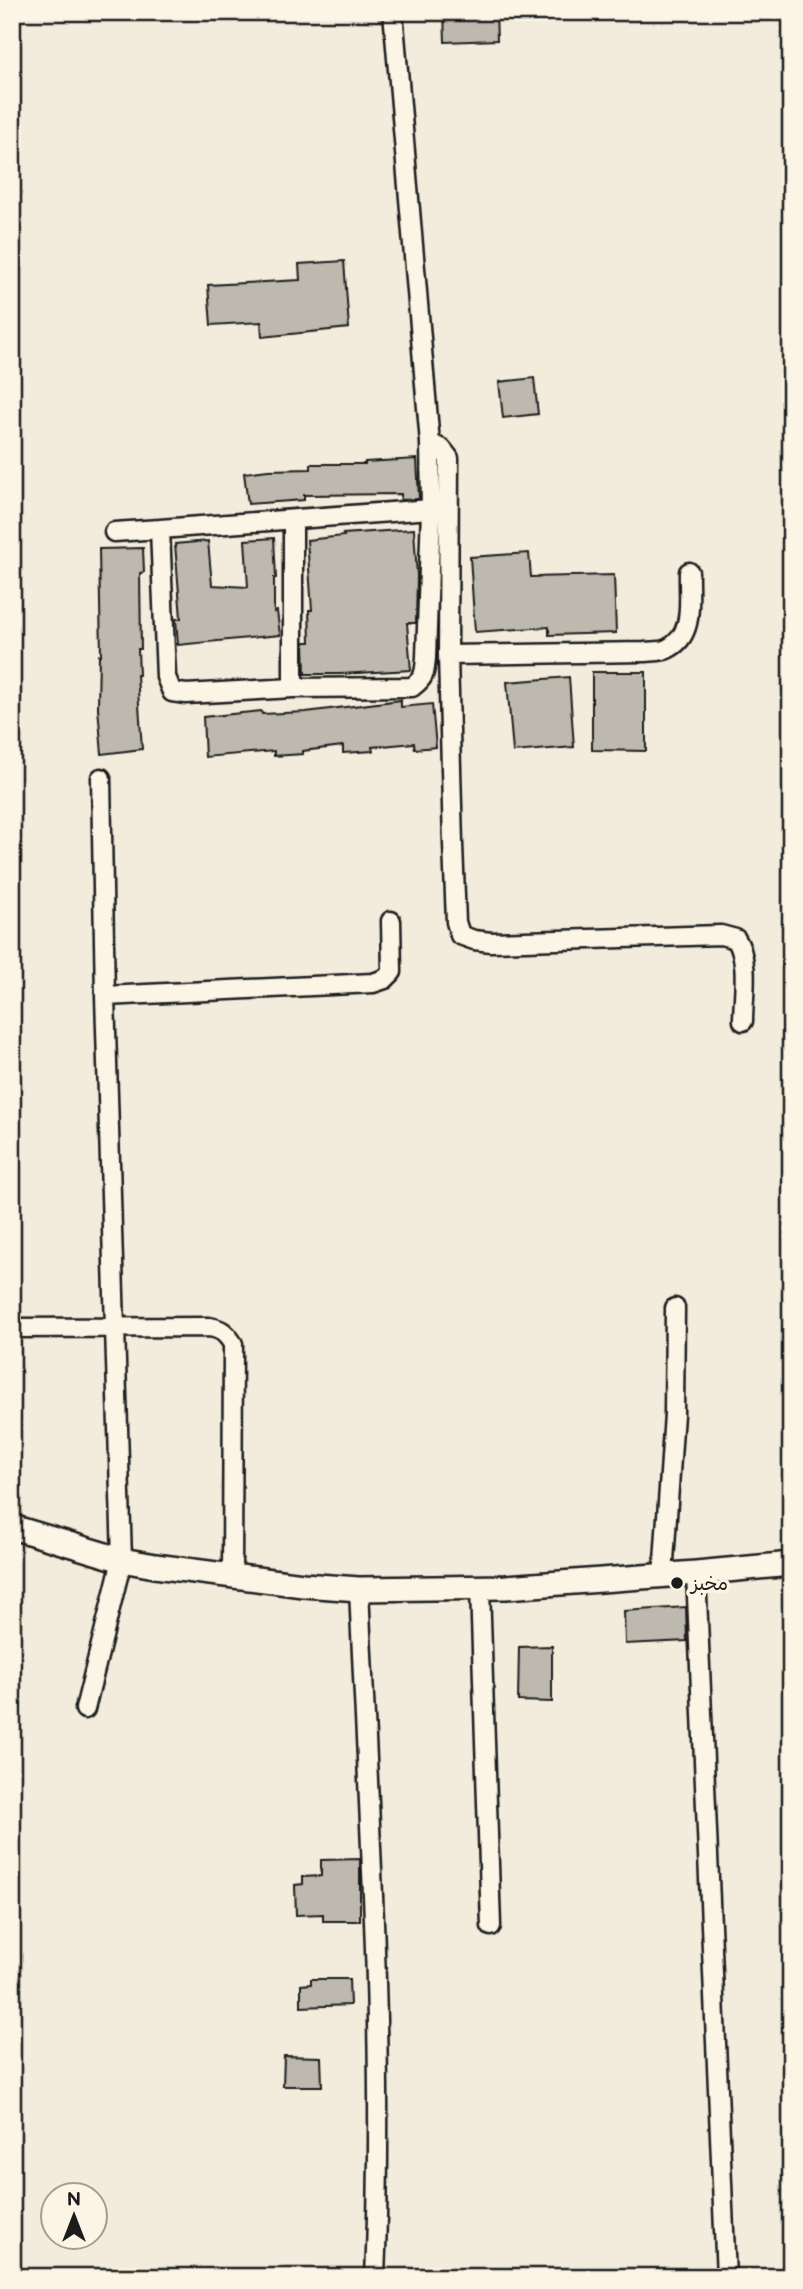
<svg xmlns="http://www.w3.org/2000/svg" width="803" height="2289" font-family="'Balsamiq Sans','Playpen Sans Arabic',sans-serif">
	<rect width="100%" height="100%" fill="#f3ecdd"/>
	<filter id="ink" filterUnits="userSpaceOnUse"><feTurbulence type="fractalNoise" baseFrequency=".0143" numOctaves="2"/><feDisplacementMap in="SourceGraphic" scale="14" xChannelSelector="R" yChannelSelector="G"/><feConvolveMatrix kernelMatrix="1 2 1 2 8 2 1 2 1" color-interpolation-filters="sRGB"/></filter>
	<g filter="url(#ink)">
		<path fill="#beb9ae" stroke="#1c1c1c" stroke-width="2" d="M444,12H496L497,40L445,42Z
			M344,261L349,328L262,337L261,322L211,325L208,285L300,280L299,264Z
			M534,378L538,414L503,418L499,382Z
			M417,459L419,499L401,500V494L304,495V500L248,504L244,473L268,470L311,469V464H365V462Z
			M414,529L417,576L416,623H407L411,670L340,674H305L304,642H310L309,610H312L307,540L344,536L343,534Z
			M274,538L276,578H274V612L277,611L280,635L178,645L176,619L181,618L175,544L208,541L212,585L248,587L245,540Z
			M143,548L144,572L140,573L141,649H138L139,675H137L142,749L102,754L98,708L99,655H101L99,549Z
			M529,553L531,577L614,575L616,633L549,635V627L475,632L470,557Z
			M592,672H646V751L592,750Z
			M569,677L574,747L513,752L507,682Z
			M401,700V707L432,704L436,747L415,749L414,743L372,747L373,751L343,753V746L303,751V754L274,756V751L205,757L203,717L261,711L262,714L306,712Z
			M686,1607L687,1641L625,1644L624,1611Z
			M552,1646V1702L518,1701L519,1647Z
			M360,1859V1921H323V1914L296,1915L295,1885L303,1884V1877L321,1876V1860Z
			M311,1979H349L350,2005L301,2007V1985L311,1984Z
			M284,2056L321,2057L322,2086H283Z"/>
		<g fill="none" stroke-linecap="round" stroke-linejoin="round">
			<g stroke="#1c1c1c" stroke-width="23">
				<path id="minor" d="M430,443L442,449L449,458L448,655L453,844L456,922L460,935L474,940L491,942L721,935L736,939C750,961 743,996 743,1021
					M293,520V688L412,687C425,678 425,672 426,657L431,509L430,443L393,12
					M114,532L160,529
					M448,655L645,652C652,651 661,652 667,649C696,636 688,598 689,572
					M293,688L186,694L172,692L166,677L160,529L431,509
					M105,996L373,983L385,979L392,972L391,921
					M12,1328L209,1327C222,1329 226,1333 233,1344L232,1576
					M696,1573L726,2277
					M663,1576L674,1414L675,1308
					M480,1588L491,1926
					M359,1589C369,1818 385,2048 375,2277
					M85,1709L122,1560L105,996L101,778"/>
			</g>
			<g stroke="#1c1c1c" stroke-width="28">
				<path id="major" d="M12,1527L122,1560L155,1566L303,1585L359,1589L506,1587L696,1573L791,1564"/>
			</g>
			<use href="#minor" stroke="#fcf5e5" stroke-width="18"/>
			<use href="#major" stroke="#fcf5e5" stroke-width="23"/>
		</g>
	</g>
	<circle fill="#1c1c1c" stroke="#fcf5e5" stroke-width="2.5" cx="677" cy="1583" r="7"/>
	<g text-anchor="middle" stroke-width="7" stroke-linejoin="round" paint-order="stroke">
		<g font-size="19" fill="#1c1c1c" stroke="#fcf5e5" text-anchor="start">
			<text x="691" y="1590">مخبز</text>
		</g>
	</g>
	<rect width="803" height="2289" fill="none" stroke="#fcf5e5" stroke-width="42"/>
	<rect x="21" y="21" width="761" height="2247" fill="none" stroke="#1c1c1c" stroke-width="2.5" filter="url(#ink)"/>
	<g transform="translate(74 2216)"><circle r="33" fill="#fcf5e5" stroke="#a29e95" stroke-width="2"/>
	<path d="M0-5L12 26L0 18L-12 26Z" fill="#1c1c1c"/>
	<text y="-10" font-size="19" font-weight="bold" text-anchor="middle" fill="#1c1c1c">N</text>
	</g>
</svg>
